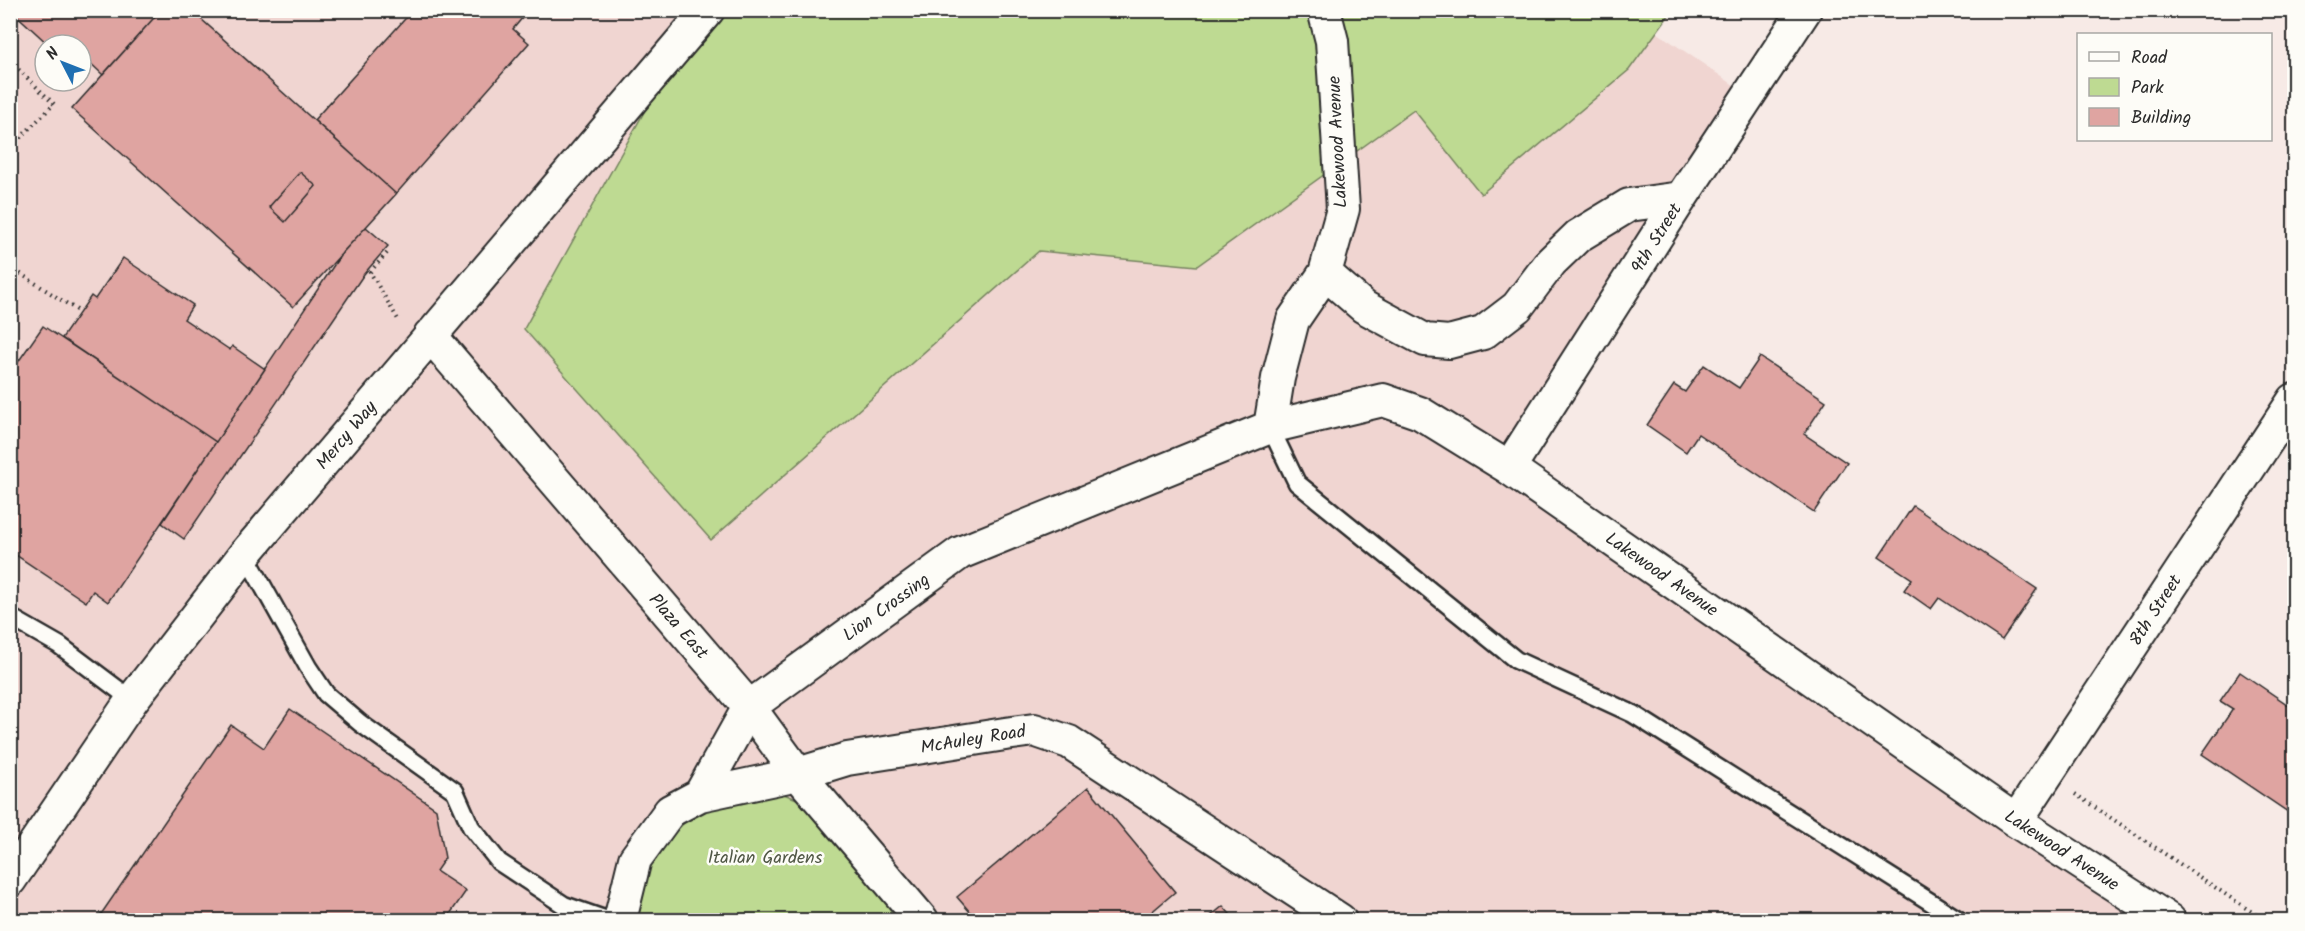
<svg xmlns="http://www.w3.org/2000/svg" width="2305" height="931" font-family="Kalam,sans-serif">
	<rect width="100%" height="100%" fill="#f7eae6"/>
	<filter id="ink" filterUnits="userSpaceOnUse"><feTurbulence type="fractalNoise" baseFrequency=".0167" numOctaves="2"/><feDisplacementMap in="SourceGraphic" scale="12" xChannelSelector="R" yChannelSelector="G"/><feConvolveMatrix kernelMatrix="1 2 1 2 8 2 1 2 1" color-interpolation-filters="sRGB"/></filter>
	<g filter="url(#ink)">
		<path fill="#f0d5d1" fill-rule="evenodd" d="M10,11H1626L1760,103L1510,468L2180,920H11ZM45,45H81V81H45Z"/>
		<path fill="#beda92" stroke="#74825e" stroke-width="1.5" d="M700,11H1672L1629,70L1481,194L1414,110L1197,266L1039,251L711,540L524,329Z
			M776,791L802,801L902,920H635L648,868L656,851L688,819L720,801Z"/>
		<path fill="#dfa4a1" stroke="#2b2b2b" stroke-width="1.5" d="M11,10H161L103,75L84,57L81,60V45H49Z
			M161,10H191L396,194L293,307L72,109Z
			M413,10H529L513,29L529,43L396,194L314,120Z
			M300,172L316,186L285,222L269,207Z
			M366,227L388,246L364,274L184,539L162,523L342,253Z
			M123,258L193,305L184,319L230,350L232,346L265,369L216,442L62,338L91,296L95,299Z
			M43,326L216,442L108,602L93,591L86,602L10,551V361L16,365Z
			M1760,357L1826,401L1804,434L1847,463L1814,512L1698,434L1686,452L1647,425L1674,385L1685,392L1704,365L1739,388Z
			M1913,506L2037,589L2002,640L1939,598L1931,609L1904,590L1912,579L1879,557Z
			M2240,672L2294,709V816L2202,754L2233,709L2220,701Z
			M290,709L436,809L445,858L436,871L466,891L446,920H97L231,725L264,748Z
			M1088,787L1175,892L1142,920H977L957,897Z
			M1223,906L1235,920H1206Z"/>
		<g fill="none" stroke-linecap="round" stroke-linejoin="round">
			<g stroke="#2b2b2b" stroke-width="21">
				<path id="lane" d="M1270,427L1297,483L1516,660L1633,714L1959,920
					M245,554L308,667L326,694L360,723L455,791L471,827L499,862L564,905L607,920
					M10,617L59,645L132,700"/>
			</g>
			<g stroke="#2b2b2b" stroke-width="36">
				<path id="street" d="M1325,273L1364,307L1425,340L1449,342L1483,333L1517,307L1551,262L1578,236L1629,205L1681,198
					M430,335L749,707L798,774L922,920
					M1270,427L1278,378L1293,320L1325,273L1343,209L1332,41L1324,10
					M1509,468L1681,198L1805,10
					M700,795L798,774L847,759L1005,734L1034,730L1069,742L1340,920
					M2016,821L2294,400
					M10,880L132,700L245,554L708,10
					M620,920L635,859L670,811L700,795L749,707L960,553L1270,427L1383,400L1420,413L1509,468L2016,821L2169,920"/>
			</g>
			<path stroke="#2b2b2b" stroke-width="4" stroke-dasharray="1.5 4.5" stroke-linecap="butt" d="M10,61L54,104L10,148
				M387,253L370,272L399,321
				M10,267L80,312
				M2075,794L2264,920"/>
			<use href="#lane" stroke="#fdfcf7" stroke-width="16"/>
			<use href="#street" stroke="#fdfcf7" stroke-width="32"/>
		</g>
	</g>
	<g text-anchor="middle" stroke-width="5" stroke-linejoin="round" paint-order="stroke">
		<g font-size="18" fill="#2b2b2b" stroke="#fdfcf7">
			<text transform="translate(1337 142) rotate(-93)" y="6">Lakewood Avenue</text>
			<text transform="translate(1656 238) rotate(-58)" y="6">9th Street</text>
			<text transform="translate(346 435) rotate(-50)" y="6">Mercy Way</text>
			<text transform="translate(1662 574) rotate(35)" y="6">Lakewood Avenue</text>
			<text transform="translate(886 607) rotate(-36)" y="6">Lion Crossing</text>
			<text transform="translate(2155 610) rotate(-57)" y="6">8th Street</text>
			<text transform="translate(679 626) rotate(49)" y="6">Plaza East</text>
			<text transform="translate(973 739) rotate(-9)" y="6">McAuley Road</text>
			<text transform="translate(2062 850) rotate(33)" y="6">Lakewood Avenue</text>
		</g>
		<g font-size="18" fill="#505745" stroke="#fdfcf7">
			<text x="765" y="863">Italian Gardens</text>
		</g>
	</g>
	<rect width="2305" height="931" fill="none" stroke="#fdfcf7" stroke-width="36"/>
	<rect x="18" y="18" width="2269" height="895" fill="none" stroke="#2b2b2b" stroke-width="2" filter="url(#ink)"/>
	<rect x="2077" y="33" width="195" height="108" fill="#fdfcf7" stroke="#a9a8a5" stroke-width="1.5"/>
	<rect x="2089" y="52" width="30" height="9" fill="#fdfcf7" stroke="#a9a8a5" stroke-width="1.5"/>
	<text x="2131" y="63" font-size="18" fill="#2b2b2b">Road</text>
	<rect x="2089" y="78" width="30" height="18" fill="#beda92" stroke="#a9a8a5" stroke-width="1.5"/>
	<text x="2131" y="93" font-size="18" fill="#2b2b2b">Park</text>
	<rect x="2089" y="108" width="30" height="18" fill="#dfa4a1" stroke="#a9a8a5" stroke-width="1.5"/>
	<text x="2131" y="123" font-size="18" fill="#2b2b2b">Building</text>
	<g transform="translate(63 63) rotate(312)"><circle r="28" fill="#fdfcf7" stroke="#a9a8a5" stroke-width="1.5"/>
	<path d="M0-4.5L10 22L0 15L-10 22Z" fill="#1f6fb2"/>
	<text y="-9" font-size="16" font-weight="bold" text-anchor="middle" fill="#2b2b2b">N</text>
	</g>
</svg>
